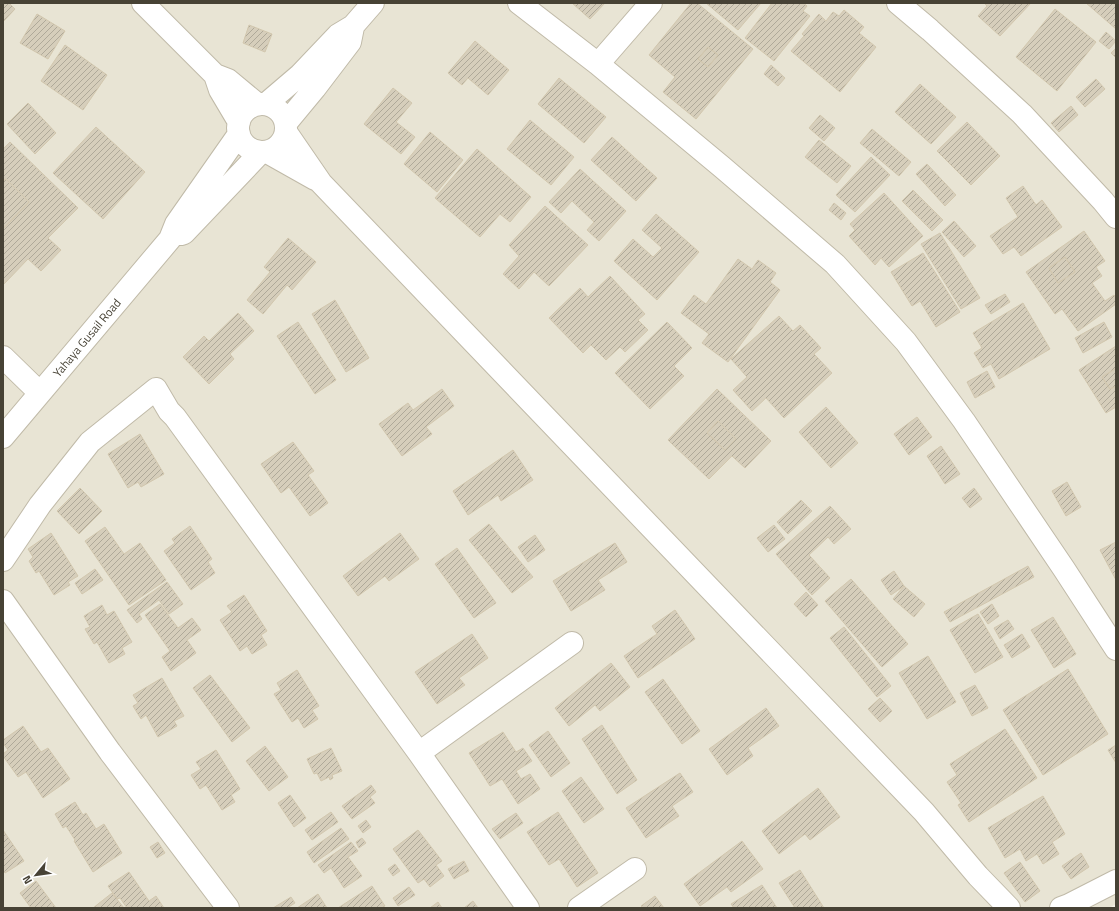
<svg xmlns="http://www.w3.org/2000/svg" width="1119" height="911" font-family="'Titillium Web',sans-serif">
	<defs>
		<pattern id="building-hatch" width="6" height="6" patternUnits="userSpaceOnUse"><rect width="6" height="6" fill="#d6cebb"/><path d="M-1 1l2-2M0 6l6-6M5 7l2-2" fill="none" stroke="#afa999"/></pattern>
	</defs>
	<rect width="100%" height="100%" fill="#f4f1e6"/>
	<path fill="#e8e4d4" d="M3,3H1116V904L1109,908H3Z"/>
	<path fill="url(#building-hatch)" stroke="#d2c7ae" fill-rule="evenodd" d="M3,3H9L15,9L3,22Z
		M572,3H605L590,19Z
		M691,3H697L753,49L696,119L663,92L675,77L649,55ZM708,47L718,55L708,67L698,59Z
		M706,3H761L738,30Z
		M772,3H804L807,6L803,11L810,16L774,61L745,38Z
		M984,3H1031L1000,36L978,16L987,6Z
		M1086,3H1116V29Z
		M1055,9L1096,42L1057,91L1016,57Z
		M844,10L864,27L859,33L876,47L840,92L791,51L804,36L802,34L819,14L826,21L833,12L839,16Z
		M37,14L65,31L48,59L20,43Z
		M249,25L272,34L265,52L243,43Z
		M1106,32L1116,41L1109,49L1099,41Z
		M475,41L509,70L488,95L468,78L462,85L448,73Z
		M65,45L107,75L83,110L41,81Z
		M708,47L718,55L708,67L698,59Z
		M1116,48V58L1111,53Z
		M771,65L785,78L778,86L764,74Z
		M559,78L606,117L584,143L538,104Z
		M1096,79L1105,89L1085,107L1076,97Z
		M920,84L956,117L931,144L895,112Z
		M393,88L412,103L396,122L415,137L401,154L364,124Z
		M28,103L56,133L35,154L7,124Z
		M1071,106L1078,115L1059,132L1051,123Z
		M820,115L835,128L824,141L809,128Z
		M530,120L574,157L551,185L507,149Z
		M967,122L1000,156L971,185L937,151Z
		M96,127L145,172L103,219L53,173Z
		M872,129L911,162L899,176L860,143Z
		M430,132L463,160L437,192L404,164Z
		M612,137L657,178L636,201L591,160Z
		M819,140L851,166L837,183L805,157Z
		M10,142L78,208L48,238L61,250L41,271L28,259L3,285V229L29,202L6,179L3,181V149Z
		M477,149L531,197L510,222L500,214L480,237L435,198Z
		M871,157L890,175L855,212L836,195Z
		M927,164L956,195L945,206L916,174Z
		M580,169L626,211L599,241L587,230L594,222L572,201L561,213L549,202Z
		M6,179L29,202L3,229V181Z
		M1023,186L1036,205L1042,200L1062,227L1021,256L1014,247L1003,254L990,236L1018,217L1006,198Z
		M913,190L943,220L932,231L902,201Z
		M884,193L923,236L889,267L881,258L875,265L849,236L855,230L850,224Z
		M834,203L846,213L841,220L829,210Z
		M545,206L588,245L549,286L534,272L519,289L503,274L519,256L509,245Z
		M656,214L699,252L657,300L614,261L633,239L653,257L662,248L642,230Z
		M954,221L976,246L964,257L942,232Z
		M1084,231L1105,261L1096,267L1102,276L1092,283L1105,301L1114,295L1116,298V304L1078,331L1062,309L1055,314L1026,272ZM1065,257L1075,272L1058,283L1049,268Z
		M940,233L980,298L961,309L921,244Z
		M288,238L316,262L292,290L287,285L263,314L247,300L270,272L264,267Z
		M923,253L960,312L936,327L920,301L912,306L891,272Z
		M1065,257L1075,272L1058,283L1049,268Z
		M738,259L752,269L758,260L776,273L770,282L780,290L728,362L702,343L709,334L681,313L694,295L706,304Z
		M610,276L645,314L638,320L648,330L625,352L620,347L606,360L591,345L583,353L549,318L580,288L588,297Z
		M1005,294L1010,302L991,314L985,305Z
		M335,300L369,358L346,372L312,314Z
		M1023,303L1050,349L999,379L991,364L983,368L974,353L982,348L973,333Z
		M238,313L254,331L230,354L234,359L209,384L183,357L204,336L209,341Z
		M779,316L793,331L800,325L821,348L814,354L832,373L784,418L766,398L752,411L733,390L747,377L731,359Z
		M298,322L336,380L315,394L277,336Z
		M667,322L692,348L674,366L684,376L650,409L615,373Z
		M1104,322L1112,337L1083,353L1075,338Z
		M1116,346V371L1115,369L1102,377L1110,389L1116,386V407L1106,413L1079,370Z
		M1115,369L1116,371V386L1110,389L1102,377Z
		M987,371L995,387L975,398L967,382Z
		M442,389L454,406L426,427L432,434L402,456L379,424L408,403L413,410Z
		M717,389L771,441L745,468L732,456L709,479L668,440ZM718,421L736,439L725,450L707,433Z
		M826,407L858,443L831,468L799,432Z
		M917,417L932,437L909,455L894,434Z
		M718,421L736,439L725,450L707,433Z
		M140,434L164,474L141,487L138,482L128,488L108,454Z
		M293,442L314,471L308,475L328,503L310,516L289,487L281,493L261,464Z
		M941,446L960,474L945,484L927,456Z
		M513,450L533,480L501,501L498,495L468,515L453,491Z
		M1067,482L1081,507L1066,516L1052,491Z
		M80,488L102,511L79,534L57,511Z
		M974,488L982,499L970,508L962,498Z
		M801,500L812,511L788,534L777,522Z
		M830,506L851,529L834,544L828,537L809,555L830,578L812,595L776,554Z
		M489,524L533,577L512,593L469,540Z
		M774,525L785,539L768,552L757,538Z
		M190,526L212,559L208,562L215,573L191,590L164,551L175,543L172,539Z
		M105,527L124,554L140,543L166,580L129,605L85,541Z
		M51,533L78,576L68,582L70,585L54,595L39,571L36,573L29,561L33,557L28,549Z
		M400,533L419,559L389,581L385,576L358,596L343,576Z
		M535,535L545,550L528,562L518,547Z
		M1116,542V580L1100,550Z
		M615,543L627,562L598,580L605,590L571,611L553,581Z
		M457,548L496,603L474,618L435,564Z
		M1028,566L1034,577L950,622L944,612Z
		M95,569L103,580L82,594L75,583Z
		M894,571L904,586L891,595L881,580Z
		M851,579L908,644L882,667L825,601Z
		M167,582L183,604L169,614L159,600L139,614L142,619L137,623L127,610Z
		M904,586L925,604L914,617L893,599Z
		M806,592L818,605L806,617L794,604Z
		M244,595L267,631L261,635L267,645L252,654L247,646L240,651L220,620L232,612L227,606Z
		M160,604L178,628L192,618L201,630L187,640L196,653L171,671L162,657L170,651L145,615Z
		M992,604L999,616L988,624L980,612Z
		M102,605L107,615L114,611L132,642L122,648L125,654L109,663L97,642L94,644L85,629L90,627L84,616Z
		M675,610L695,639L638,678L624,656L657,634L652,626Z
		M978,614L1003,657L975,673L950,630Z
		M1053,617L1076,654L1054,668L1031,630Z
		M1008,620L1014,629L1000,639L994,628Z
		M844,627L891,686L877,697L830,638Z
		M472,634L488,658L459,678L465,685L437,704L415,672Z
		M1022,634L1030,647L1012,658L1004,645Z
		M928,656L956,702L927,719L899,673Z
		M611,663L630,687L600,711L595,705L569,726L555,708Z
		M1068,669L1108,734L1043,775L1003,710Z
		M297,670L319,706L312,710L318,719L304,728L298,718L292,722L274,694L281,690L277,683Z
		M210,675L250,728L232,742L193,688Z
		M162,678L184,716L174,721L177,726L158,737L146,715L141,719L133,706L138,703L133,695Z
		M663,679L700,731L682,744L645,692Z
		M975,685L988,708L972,716L960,693Z
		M880,698L892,711L880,722L868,709Z
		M766,708L779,726L748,748L753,756L727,775L709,749Z
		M602,725L637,780L617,794L582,739Z
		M23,726L41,752L48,748L70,779L43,798L26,772L18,777L3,756V754L8,750L3,743V740Z
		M1005,729L1037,778L969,822L958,805L961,803L947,782L957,775L950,764Z
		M548,731L570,763L551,777L529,745Z
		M503,732L516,752L523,748L532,761L516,771L521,779L530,774L540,789L518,804L502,779L490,786L469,753Z
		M1116,745V763L1108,750Z
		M265,746L288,777L269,791L246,761Z
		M331,748L342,771L332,775L333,778L330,780L329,777L321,781L317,773L314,774L307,759Z
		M216,750L240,789L231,795L235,802L222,810L206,785L200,789L191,775L201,769L196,762Z
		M680,773L693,792L672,806L679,816L646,838L626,808Z
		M581,777L604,809L584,823L562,791Z
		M371,785L376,792L370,797L375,803L352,819L342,806Z
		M818,788L840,817L810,840L805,834L779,854L762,831Z
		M290,795L306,818L294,827L278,803Z
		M1043,796L1065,834L1052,842L1059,854L1043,864L1037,854L1026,861L1020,849L1005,858L988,828Z
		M75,802L83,815L86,813L96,829L104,824L122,853L93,872L74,841L75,840L66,826L63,828L55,814Z
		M331,812L338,822L312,840L305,830Z
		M558,812L598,873L577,887L559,859L549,865L527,832Z
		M516,813L523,823L500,839L492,829Z
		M366,820L371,827L363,833L358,826Z
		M341,828L349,839L314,863L307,852Z
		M3,830L24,861L5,873L3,870Z
		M418,830L442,861L436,865L444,876L430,887L424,879L418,883L393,849Z
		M362,838L366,843L359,848L356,842Z
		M742,841L763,869L731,892L727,887L700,906L684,884Z
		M158,842L165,853L157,858L150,847Z
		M351,842L358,851L348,857L362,876L344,888L331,868L324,873L318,865Z
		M1081,853L1089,867L1071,879L1062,866Z
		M464,861L469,871L454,879L448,869Z
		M1020,862L1040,891L1025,902L1004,873Z
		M395,864L400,871L393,876L388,869Z
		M800,870L824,908H795L779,883Z
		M129,872L149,901L156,896L164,908H127L120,898L117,899L108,886Z
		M36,881L56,908H31L20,893Z
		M762,885L777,908H734L731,904Z
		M372,886L385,906L383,907L384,908H338Z
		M409,887L415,895L398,906L393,898Z
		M112,893L124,908H93Z
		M318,894L327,908H297Z
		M655,896L664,908H643L641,906Z
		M291,897L295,903L287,908H273Z
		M473,901L478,908H464Z
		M438,902L442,908H430Z"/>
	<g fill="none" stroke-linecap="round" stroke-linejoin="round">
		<g stroke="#c0baa8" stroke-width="24">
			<path id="minor" d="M143,3L215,75L228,80L257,104
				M519,3L598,64
				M651,3L598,64L722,167L835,264L906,342L964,421L1064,569L1116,649
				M898,3L930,30L1022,114L1103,201L1116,217
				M215,75L220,90L239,122
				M266,104L300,75L338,35L353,26L373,3
				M238 128a24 24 0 1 1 48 0a24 24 0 1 1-48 0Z
				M286,123L315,88L350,42L353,27
				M286,132L321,183L924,812L978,876L1009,908
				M267,152L315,179
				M181,234L184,233L261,152
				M3,357L40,393
				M3,437L170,239L176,224L239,134
				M3,560L40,505L90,442L156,389L169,411L175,417L419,753L528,908
				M3,601L110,752L228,908
				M419,753L572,643
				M579,908L635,869
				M1061,908L1069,905L1116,881"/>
		</g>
		<use href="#minor" stroke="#fff" stroke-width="22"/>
	</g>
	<g text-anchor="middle" stroke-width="3.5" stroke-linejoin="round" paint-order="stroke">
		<g font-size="12" fill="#474235" stroke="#fff">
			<text transform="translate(87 338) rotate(-50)" y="4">Yahaya Gusail Road</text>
		</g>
	</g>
	<rect width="1119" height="911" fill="none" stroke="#474235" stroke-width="8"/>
	<g transform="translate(36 875) rotate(241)" stroke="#ffffff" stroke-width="3" paint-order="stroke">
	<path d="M0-3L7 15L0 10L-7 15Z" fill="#474235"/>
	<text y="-6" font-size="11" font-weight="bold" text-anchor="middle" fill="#474235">N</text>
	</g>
</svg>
